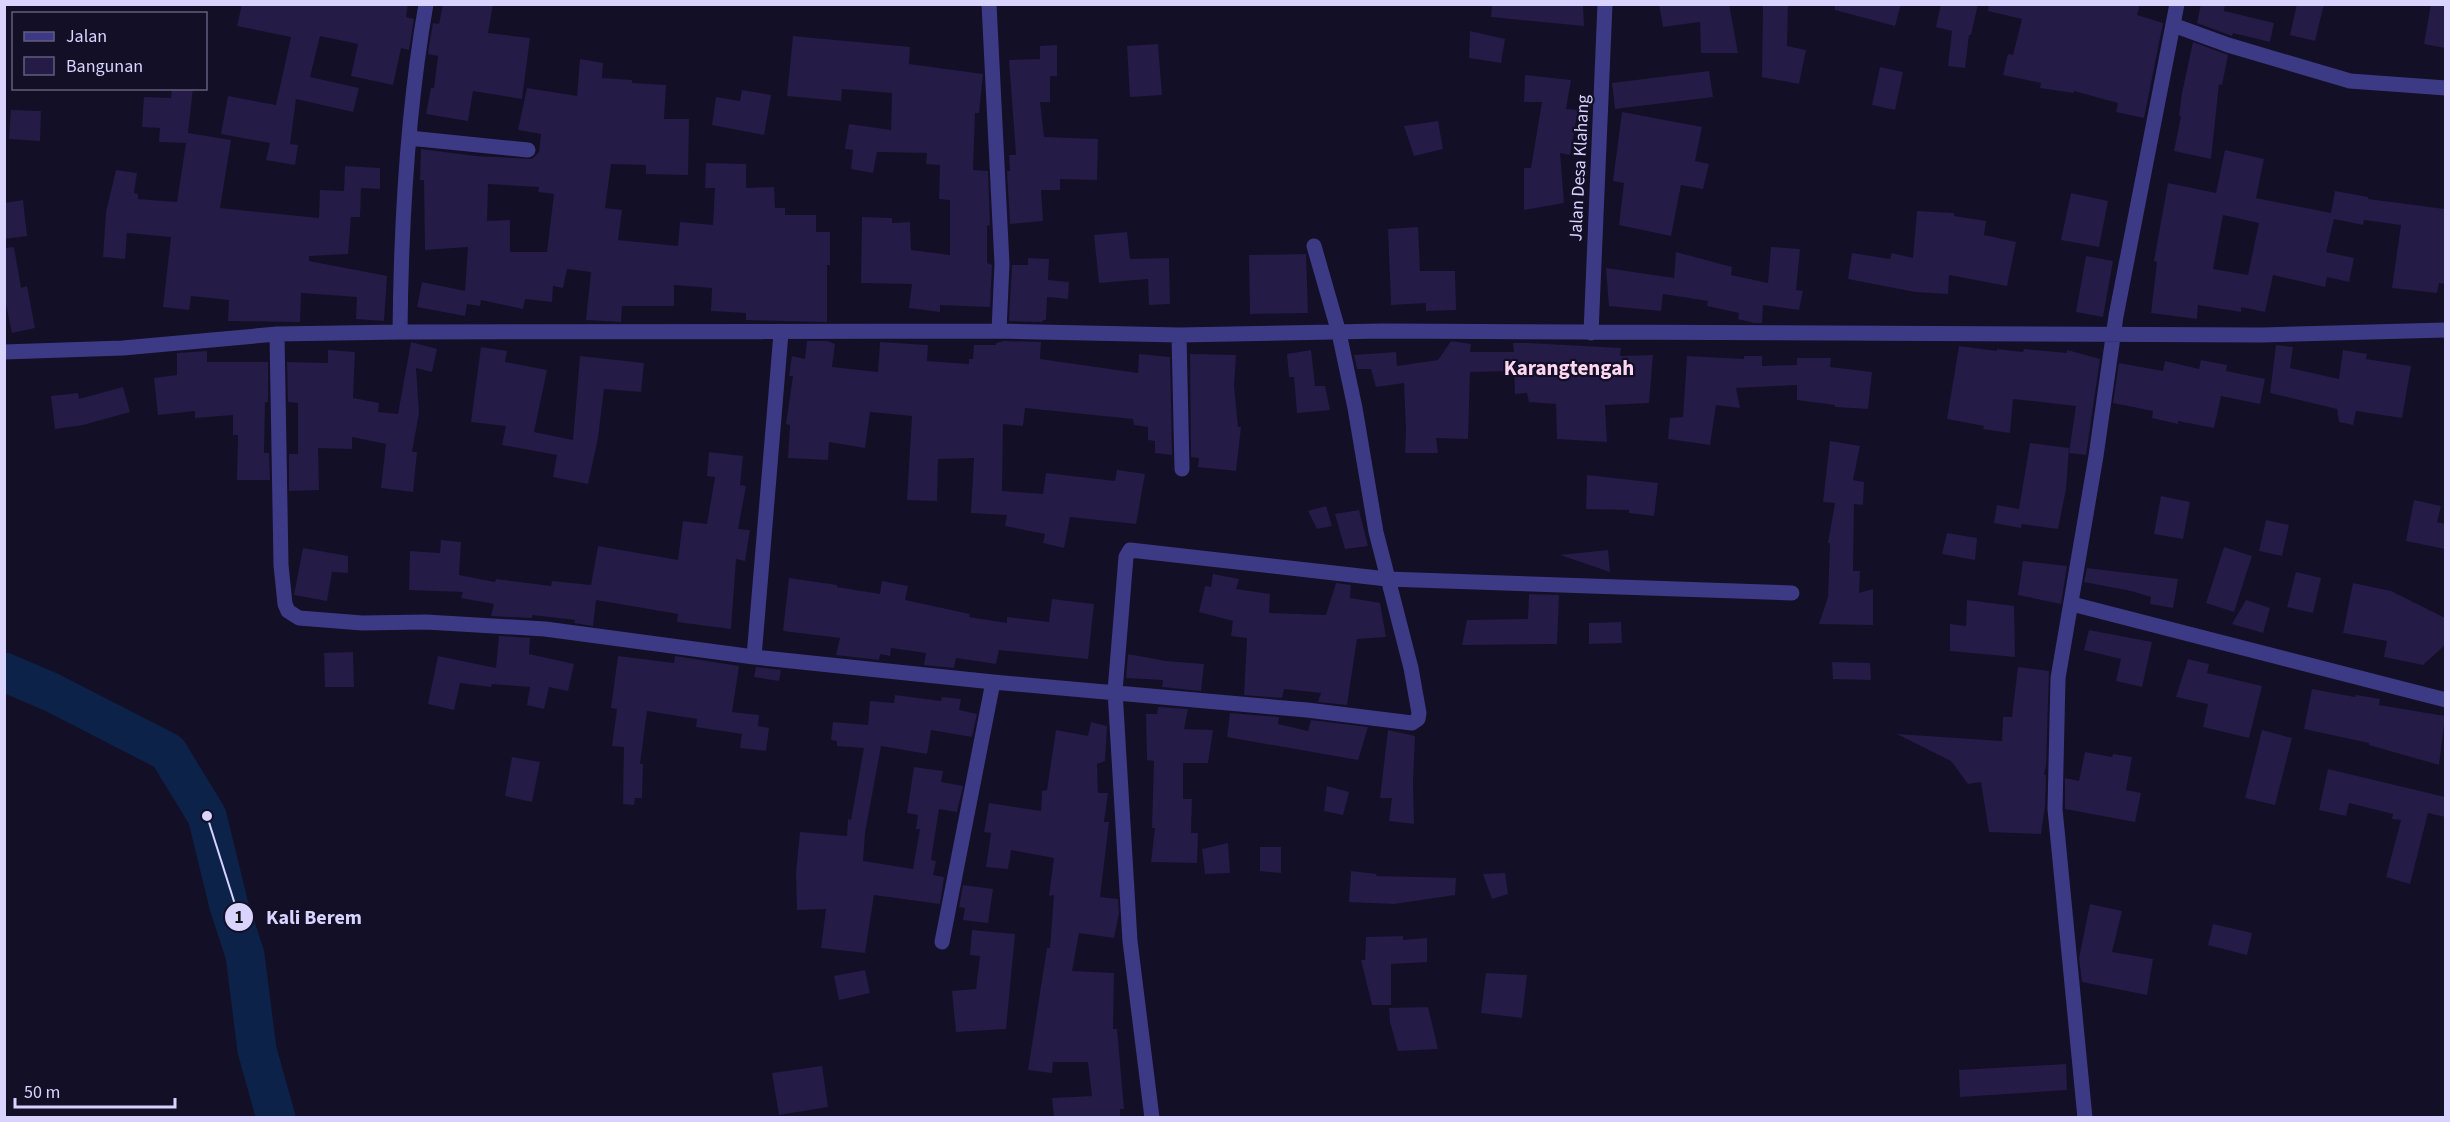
<svg xmlns="http://www.w3.org/2000/svg" width="2450" height="1122" font-family="'Source Sans 3',sans-serif">
	<rect width="100%" height="100%" fill="#130f26"/>
	<g fill="none" stroke-linecap="round" stroke-linejoin="round">
		<path stroke="#0c2248" stroke-width="39" d="M4,672L51,692L168,752L207,816L229,906L245,955L257,1050L276,1118"/>
	</g>
	<path fill="#241b47" fill-rule="evenodd" d="M242,4H408L406,17L414,19L409,50L401,48L393,85L351,76L358,44L320,36L310,77L359,88L353,112L296,99L290,144L298,145L295,165L266,160L270,143L221,134L228,96L276,105L291,37L237,26Z
		M443,4H493L488,33L530,38L522,99L473,91L468,121L426,114L431,88H434L438,56L428,54L429,46L433,23L439,24Z
		M1492,4H1583L1584,26L1491,17Z
		M1659,4H1729L1738,53H1701L1700,22L1663,27Z
		M1763,4H1788L1787,46L1806,50L1799,84L1762,77Z
		M1835,4H1901L1895,26L1835,10Z
		M1941,4H1978L1971,35H1969L1965,68L1948,66L1952,31L1936,27Z
		M1989,4H2140L2137,15L2163,23L2144,118L2116,112L2118,103L2074,91V93L2040,88L2041,83L2003,75L2008,54L2013,55L2022,19L1988,11Z
		M2201,4H2225L2224,11L2274,23L2270,42L2233,33L2232,36L2197,23Z
		M2297,4H2324L2315,41L2290,35Z
		M2431,4H2445V48L2424,44Z
		M1470,31L1505,39L1501,63L1469,58Z
		M793,36L910,47L909,64L983,74L979,113H975L973,170L988,171L990,225L987,226V263L992,265L990,307L940,305V312L909,308L912,284L861,283L862,217L892,218V223L910,222L911,250L950,255V200L939,199L940,165L926,164L927,153L877,152L873,173L851,169L853,150L845,149L849,124L891,130L892,93L842,89L841,101L787,96Z
		M2193,42L2228,55L2222,85L2219,84L2211,159L2174,151L2181,116H2179L2182,93Z
		M1158,44L1162,95L1130,97L1127,46Z
		M1057,45V76H1050V102H1040L1044,137L1098,139L1097,180L1060,179V190H1041L1043,221L1010,224L1007,171H1010L1009,155H1016L1009,60L1040,59V46Z
		M580,59L603,63L602,78L632,80V83L666,85L664,119H689L688,175L646,174V165L611,164L605,208L622,210L618,240L678,246L680,222L713,225L715,188H705L706,163L746,164V188L774,187L775,208H785V215H816V232H830V265H827V322L746,320V313L711,311L712,288L674,285V306H622L621,322L586,320L591,272L567,269L563,288L553,286L552,302L525,299L523,309L481,300L480,306L467,304L465,316L417,307L422,282L465,291L468,247L425,250L424,180H420L421,149L476,156L532,159L539,152L541,134L518,130L527,88L577,96ZM488,184L539,187L538,192L554,194L547,252H510V220L487,221Z
		M1880,67L1903,72L1895,110L1872,105Z
		M1709,71L1713,97L1615,109L1612,83Z
		M1525,75L1571,80L1566,109L1578,110L1570,155L1560,153L1564,203L1524,210V168H1531L1542,102H1524Z
		M172,88H193L188,133L231,140L220,208L319,218L320,190L344,191L345,166L380,168V189L361,188L360,217H351L348,254L309,256V261L387,276L384,321L356,319L357,297L301,293L300,322L228,321L229,300L191,296L189,310L163,307L171,237L127,233L125,259L103,257L106,212L116,170L137,173L134,193L138,194V199L177,202L186,143L159,142L160,128L142,127L144,97L171,98Z
		M742,90L771,95L764,135L712,125L716,97L740,101Z
		M11,110L41,111L40,141L9,139Z
		M1622,112L1702,127L1695,161L1709,164L1703,189L1681,185L1671,236L1619,225L1624,183L1613,181Z
		M1438,121L1443,149L1414,156L1404,126Z
		M2225,150L2264,159L2256,198L2331,213L2335,191L2368,197V199L2445,209V284L2439,283L2437,293L2392,288L2401,225L2364,220L2363,225L2334,219L2326,252L2354,258L2349,282L2327,277L2325,287L2273,275L2265,312L2241,307V312L2198,305L2197,319L2151,313L2157,262L2154,261L2168,183L2216,193ZM2223,215L2259,223L2248,275L2213,269Z
		M2071,193L2108,201L2099,247L2061,240Z
		M23,200L27,236L4,239V203Z
		M1917,211L1954,213V216L1986,221L1984,235L2016,242L2007,286L1949,275L1948,294L1915,292L1848,279L1852,253L1890,259L1892,253L1913,258Z
		M1418,227L1420,271H1455L1456,310L1426,311V303L1391,305L1388,229Z
		M1127,232L1130,259L1169,258L1170,304L1149,305L1148,279L1099,283L1094,235Z
		M14,247L21,288L27,286L35,328L12,333L4,295V248Z
		M1771,247L1800,249L1796,290L1803,291L1799,310L1763,305L1762,323H1754L1738,319L1739,313L1707,306L1708,301L1663,294L1661,311L1609,306L1606,268L1674,278L1676,252L1732,267L1731,275L1768,283Z
		M1306,254L1308,313L1250,314L1249,255Z
		M2086,256L2113,261L2103,317L2076,312Z
		M1028,258L1049,259L1048,280L1069,282L1068,299L1047,297L1046,320H1043L1042,322L1009,321L1012,265H1028Z
		M807,341H827L835,344L832,367L878,372L880,342L928,345L927,361L969,364V359H973L974,345H996V343L1004,341L1041,342L1040,359L1138,373L1139,354L1170,357L1172,455L1155,453V441L1148,440V427L1134,425L1133,419L1025,408L1023,426L1003,424L1002,491L1043,494L1046,473L1115,481L1117,470L1145,474L1136,524L1070,517L1064,548L1043,543L1045,534L1005,526L1007,515L971,513L974,458L938,459L937,501L907,500L912,416L870,412L865,448L829,442L828,460L788,458L790,425L786,424L793,376H789L792,356L805,359Z
		M1451,341L1471,344L1470,352H1514L1513,343H1529L1621,348L1620,356L1653,355L1649,403L1605,405L1607,442L1557,439L1556,404L1529,402L1527,393L1515,394L1514,371L1470,372L1468,439L1436,438L1438,453H1405L1406,430L1404,383L1376,387L1371,369H1357L1354,355L1396,352L1397,366L1438,360Z
		M411,342L437,349L432,372L416,368L419,413L412,452H417L413,492L381,488L386,444L352,437V449L318,448L319,490L289,491V454H298V403L288,402L287,362L328,363V350L355,352L353,398L379,403L378,412L398,414Z
		M2276,345L2293,347L2290,368L2339,379L2343,350L2367,354L2366,359L2411,366L2402,418L2356,411L2353,425L2339,422L2337,409L2270,393Z
		M1959,346L1997,351V349L2023,352L2024,349L2067,353V350L2100,359L2086,455L2069,453L2076,406L2013,399L2010,433L1983,429L1984,426L1947,419Z
		M481,347L507,351L505,362L547,370L534,432L573,440L580,356L644,363L641,392L604,389L598,438L588,484L553,477L557,455L502,445L506,426L471,422Z
		M1311,350L1315,386H1325L1330,410L1297,413L1294,377H1289L1287,354Z
		M207,351V362H268V402H265L264,453H269L270,480H237L238,435H233V415L195,418V411L158,415L154,378L177,375V353Z
		M1190,354L1236,355L1234,386L1238,427H1241L1236,471L1198,467L1199,458L1191,457Z
		M1687,356L1744,359V356H1762V366L1797,365V358H1831L1830,367L1872,372L1868,409L1835,407V405L1797,400V385L1736,388L1740,408L1716,405L1710,445L1668,439L1670,418L1683,417Z
		M2201,360L2227,365L2226,371L2265,379L2260,404L2221,396L2214,428L2178,421V424L2152,418L2153,411L2113,403L2119,363L2163,371L2165,361L2199,369Z
		M123,387L130,412L83,425L55,429L51,396L78,393L79,399Z
		M1830,441L1860,446L1853,480L1864,482L1863,505L1854,504L1853,571H1860L1859,593L1873,589V625L1819,624L1828,597L1830,543H1828L1835,503L1823,502Z
		M2030,443L2069,448L2066,489L2058,529L2022,524L2021,528L1994,523L1997,505L2019,509Z
		M709,452L743,456L740,485L746,486L738,529L750,530L745,561L736,559L731,629L677,622L678,614L596,600L593,626L574,623L575,620L532,615V618L491,616L494,604L461,598L463,592L409,590L410,551L440,553L441,540L461,542L459,575L495,582L496,579L551,586L552,581L591,585L598,546L678,560L683,521L707,524L715,477L707,476Z
		M1587,475L1658,483L1654,516L1629,513V510L1586,509Z
		M2161,496L2190,502L2183,539L2154,534Z
		M2414,500L2441,506L2437,522L2445,524V549L2406,541Z
		M1326,506L1332,526L1317,529L1308,511Z
		M1359,510L1368,546L1345,549L1335,514Z
		M2266,520L2289,525L2282,556L2259,551Z
		M1947,533L1977,538L1975,560L1942,554Z
		M2224,547L2252,556L2234,612L2206,603Z
		M303,548L348,556V573L332,572L327,601L294,595Z
		M1608,550L1610,572L1560,555Z
		M2023,561L2067,566L2061,604L2018,595Z
		M2087,568L2178,579L2173,608L2150,604L2151,597L2131,591L2084,582Z
		M2296,572L2321,578L2313,613L2287,607Z
		M1213,574L1239,579L1236,589L1270,594L1269,613L1326,615L1336,583L1351,585L1350,598L1380,603L1386,637L1357,639L1347,705L1318,702L1321,693L1284,689L1282,698L1244,695L1247,638L1231,636L1233,621L1199,612L1205,586L1211,587Z
		M789,578L837,585V587L880,594L882,581L908,586L905,600L970,614L969,617L1007,623V617L1049,622L1052,599L1094,604L1088,659L999,650L996,664L956,658L954,668L924,665L926,653L891,648L890,656L880,654L879,660L836,655L840,638L783,631Z
		M2353,583L2391,591L2445,618V645L2423,665L2384,657L2387,641L2343,633Z
		M1529,594L1559,595L1557,644L1462,645L1467,620L1528,619Z
		M1967,600L2014,606L2015,657L1950,651V624L1966,626Z
		M2246,600L2270,608L2263,633L2232,624Z
		M1621,622L1622,643L1589,644V623Z
		M2089,630L2152,642L2142,687L2116,681L2121,659L2084,650Z
		M499,636L530,638L529,654L574,664L568,691L549,687L544,709L527,705L530,687L492,684L491,687L460,683L454,710L428,704L438,656L496,668Z
		M353,652L354,687H325L324,653Z
		M1128,654L1166,661L1204,664L1201,691L1162,687L1163,680L1126,678Z
		M618,656L674,663L675,656L739,666L732,712L759,715L758,726L769,728L766,751L740,748L742,734L696,727L697,719L647,711L640,764H643L642,798H635L634,805L623,804L624,747L612,746L617,709L611,708Z
		M2188,659L2209,664L2207,673L2262,686L2249,738L2203,727L2208,704L2176,697Z
		M1832,662L1870,663L1871,680L1833,679Z
		M756,667L781,670L779,681L754,677Z
		M2018,667L2049,671L2046,765L2044,774L2046,775L2045,806L2041,834L1989,832L1981,782L1968,784L1951,761L1897,734L2002,741L2003,717H2012Z
		M2312,689L2355,697L2356,695L2380,699L2379,705L2445,716L2439,765L2369,745V743L2304,729Z
		M895,695L941,701L942,697L961,699L959,710L977,714L972,737L931,730L927,754L881,746L865,833L863,861L913,869L920,829H916L918,815L907,813L914,767L943,771L941,782L963,786L957,812L939,809L931,860L936,861L933,875L944,877L940,904L874,895L865,953L821,948L826,909L797,910L796,873L800,832L847,836L848,819L851,820L864,748L837,746V741L831,740L833,722L868,725L870,701L894,703Z
		M1158,707L1188,709L1184,729L1213,730L1208,763H1183V799H1192L1191,833H1198L1197,863L1151,862L1155,828H1152L1154,761L1147,760L1146,714H1157Z
		M1230,713L1279,717L1278,724L1308,731L1311,720L1368,727L1358,760L1227,737Z
		M1091,722L1107,726L1105,761L1097,764L1098,793H1108L1104,822H1109L1100,897L1118,899L1119,913L1114,938L1079,933L1072,971L1114,973L1113,1029H1117L1124,1109H1120V1118H1054L1052,1098L1092,1096L1088,1062H1053L1052,1073L1028,1070L1047,948H1050L1054,895L1049,896L1054,858L1011,850L1008,869L986,867L991,833L984,832L989,803L1041,811L1042,791L1047,790L1056,730L1088,736Z
		M1388,730L1415,736L1413,782L1414,824L1389,821L1392,798H1380Z
		M2262,730L2292,738L2275,805L2245,798Z
		M2085,752L2112,757L2113,754L2132,757L2126,790L2141,793L2135,822L2065,809V778L2079,781Z
		M512,757L540,762L532,802L505,796Z
		M2328,769L2445,797V817L2428,813L2410,884L2386,877L2401,820L2392,819L2393,814L2349,803L2346,816L2319,810Z
		M1327,786L1349,792L1343,815L1324,811Z
		M1228,843L1230,873L1205,874L1202,849Z
		M1260,847H1281V873L1260,871Z
		M1351,871L1377,874L1376,876L1456,878L1455,895L1394,904L1349,902Z
		M1505,873L1508,894L1492,899L1483,874Z
		M963,885L993,889L988,923L963,920L965,908L959,907Z
		M2090,904L2122,911L2112,952L2153,959L2147,995L2082,982L2079,958Z
		M2213,924L2252,933L2247,955L2208,945Z
		M972,930L1015,934L1006,1029L956,1032L952,991L976,989L980,956L970,955Z
		M1403,936V940L1427,938V962L1391,964V1005H1372L1361,960H1365L1366,937Z
		M865,970L870,993L839,1000L834,976Z
		M1486,973L1527,975L1522,1018L1481,1013Z
		M1428,1007L1438,1049L1398,1051L1390,1022L1389,1008Z
		M2066,1064L2067,1090L1960,1097L1959,1070Z
		M822,1066L828,1107L779,1115L772,1073Z"/>
	<g fill="none" stroke-linecap="round" stroke-linejoin="round">
		<path stroke="#3d3a85" stroke-width="15" d="M989,4L1002,264L999,331
			M2173,25L2228,45L2350,81L2446,88
			M409,138L528,150
			M400,332C401,223 407,113 426,4
			M1591,333L1605,4
			M277,334L281,565L285,604L288,611L299,618L362,623L426,622L545,629L754,657L993,682L1307,710L1412,723L1418,719L1419,713L1411,668L1376,532L1355,408L1339,333L1314,246
			M1179,335L1182,469
			M4,352L123,348L277,334L400,332L999,331L1179,335L1382,331L2262,335L2446,330
			M2072,604L2446,700
			M754,657L781,333
			M942,942L993,682
			M1152,1118L1130,941L1115,691L1126,557L1130,550L1387,579L1792,593
			M2085,1118L2055,809L2058,678L2096,456L2116,316L2177,4"/>
	</g>
	<g text-anchor="middle" stroke-width="4.5" stroke-linejoin="round" paint-order="stroke">
		<g font-size="18" fill="#d9d4ff" stroke="#130f26">
			<text transform="translate(1579 168) rotate(-87)" y="6">Jalan Desa Klahang</text>
		</g>
		<g font-size="21" font-weight="bold" fill="#ffd6f0" stroke="#130f26">
			<text x="1569" y="375">Karangtengah</text>
		</g>
	</g>
	<path fill="none" stroke="#d9d4ff" stroke-width="2" d="M207 816L239 917"/>
	<g fill="#d9d4ff" stroke="#130f26" stroke-width="2">
		<circle cx="207" cy="816" r="6"/>
		<circle cx="239" cy="917" r="15"/>
	</g>
	<g font-size="18" text-anchor="middle" font-weight="bold" fill="#111">
		<text x="239" y="923">1</text>
	</g>
	<g font-size="20" text-anchor="middle" font-weight="bold" fill="#d9d4ff" stroke="#130f26" stroke-width="4.5" stroke-linejoin="round" paint-order="stroke">
		<text x="314" y="924">Kali Berem</text>
	</g>
	<rect width="2450" height="1122" fill="none" stroke="#d9d4ff" stroke-width="12"/>
	<rect x="12" y="12" width="195" height="78" fill="#130f26" stroke="#625e7d" stroke-width="1.5"/>
	<rect x="24" y="32" width="30" height="9" fill="#3d3a85" stroke="#625e7d" stroke-width="1.5"/>
	<text x="66" y="42" font-size="18" fill="#d9d4ff">Jalan</text>
	<rect x="24" y="57" width="30" height="18" fill="#241b47" stroke="#625e7d" stroke-width="1.5"/>
	<text x="66" y="72" font-size="18" fill="#d9d4ff">Bangunan</text>
	<path d="M15 1098v9h160v-9" fill="none" stroke="#d9d4ff" stroke-width="3"/>
	<text x="24" y="1098" font-size="18" fill="#d9d4ff" stroke="#130f26" stroke-width="4.5" paint-order="stroke">50 m</text>
</svg>
